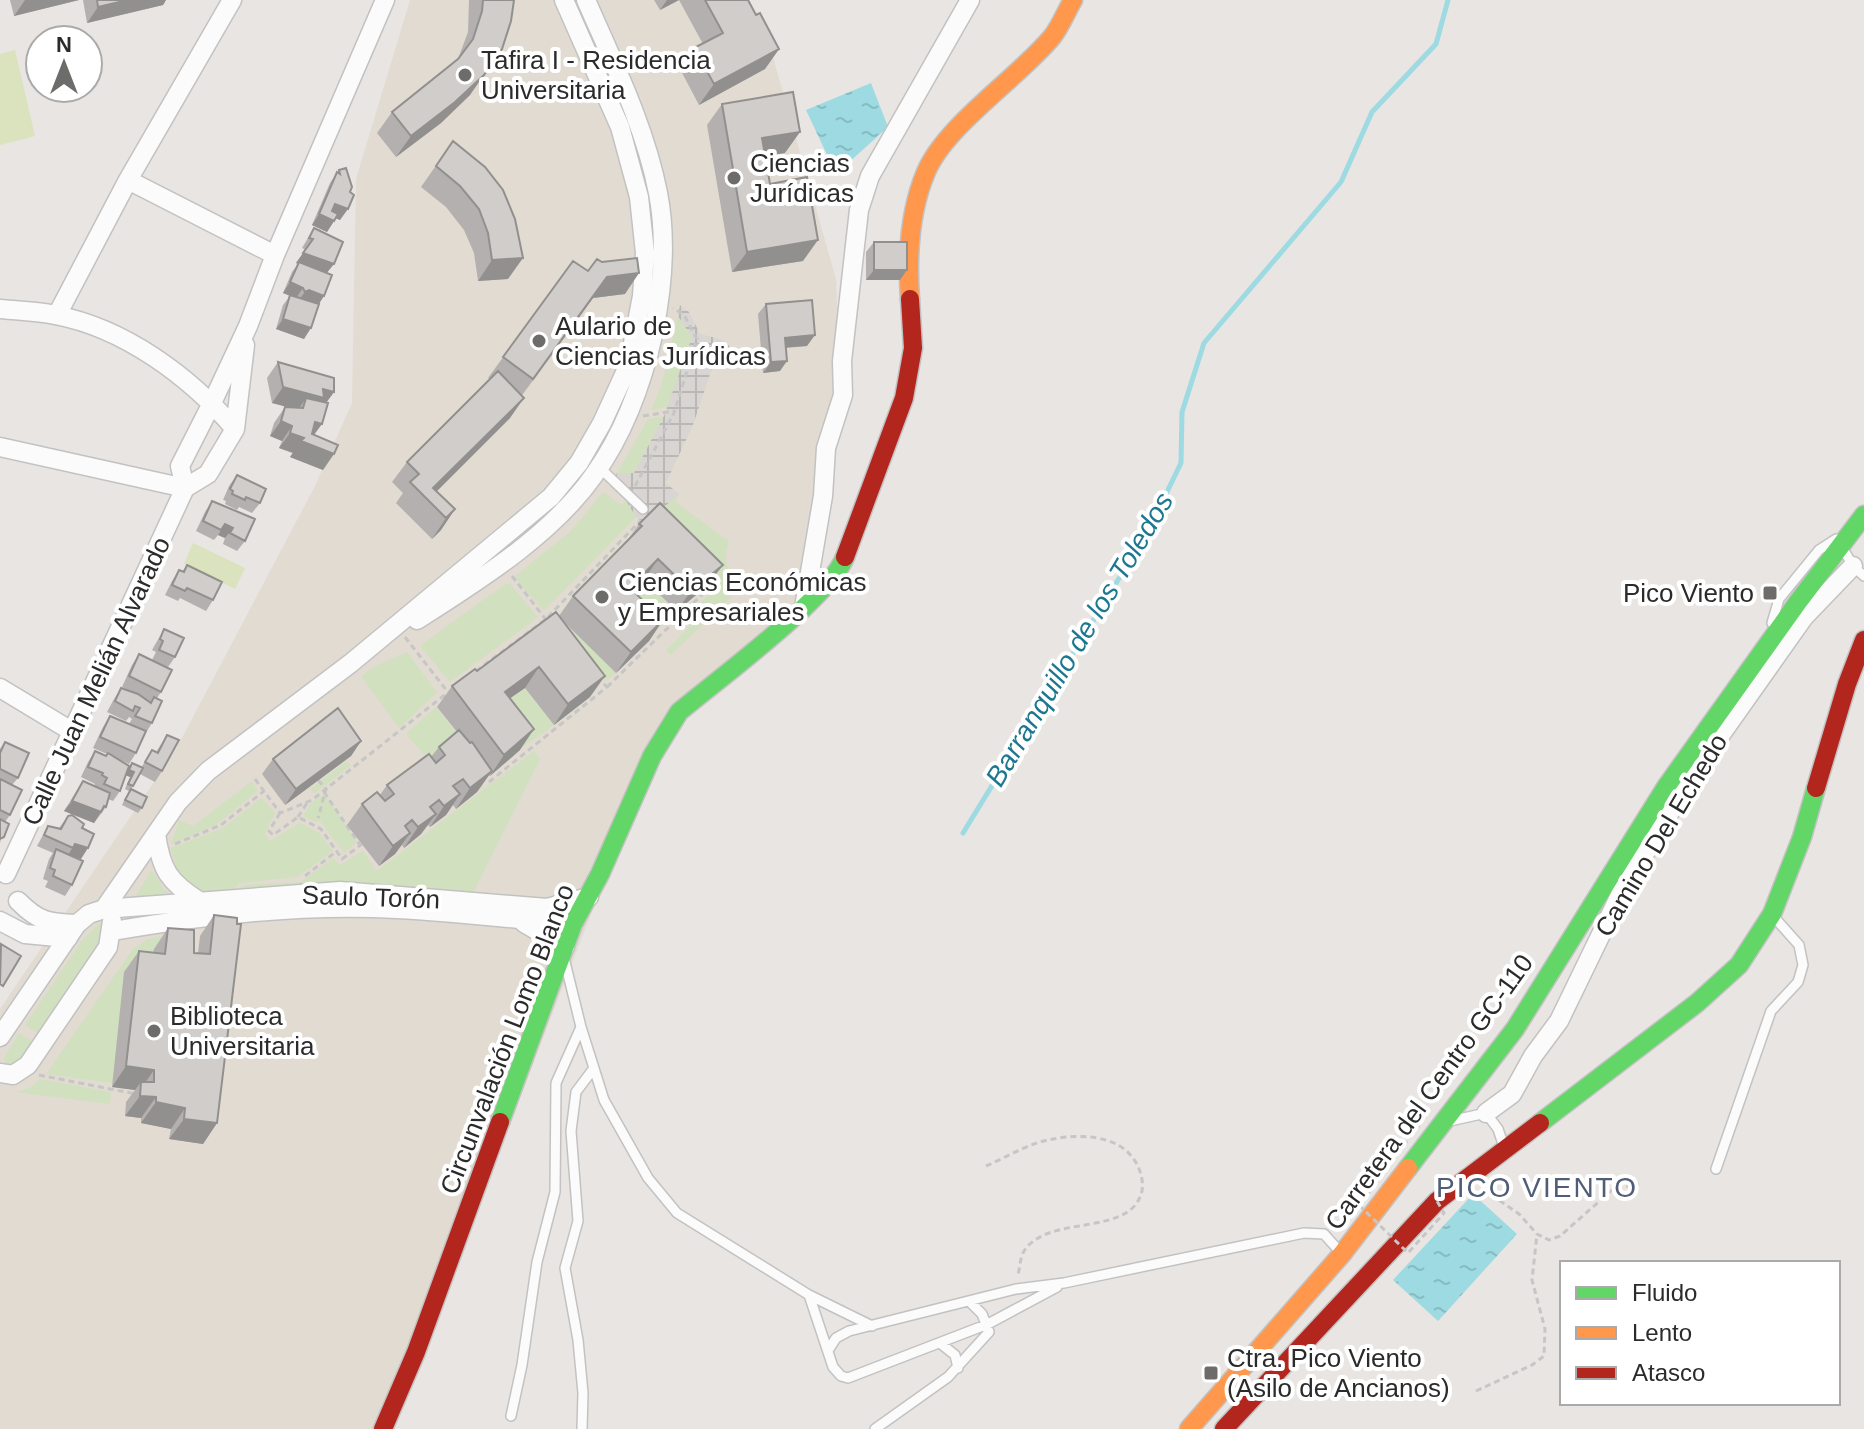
<svg xmlns="http://www.w3.org/2000/svg" width="1864" height="1429" font-family="Arial,sans-serif">
	<defs>
		<pattern id="plaza-grid" width="8" height="8" patternUnits="userSpaceOnUse" patternTransform="scale(2)"><rect width="8" height="8" fill="#d8d5d2"/><path d="M0 4h8M4 0v8" fill="none" stroke="#bab7b4"/></pattern>
		<pattern id="water-ripples" width="26" height="14" patternUnits="userSpaceOnUse" patternTransform="scale(2)"><rect width="26" height="14" fill="#9ddae2"/><path d="M2 4q2-2 4 0t4 0M15 11q2-2 4 0t4 0" fill="none" stroke="#87bbc2"/></pattern>
	</defs>
	<rect width="100%" height="100%" fill="#e8e5e2"/>
	<path fill="#e2dbd1" d="M410,0H749L765,29L836,279L840,395L812,587L669,712L392,1429H0V1009L175,751L314,488L352,403L356,179Z"/>
	<path fill="#d1e0be" d="M613,80L640,146L656,221V288H647L648,253L605,83Z
		M678,316L692,337L668,407L651,410L662,384Z
		M664,416L634,473H617L648,419Z
		M603,492L621,505L626,500L636,517L544,611L514,577L571,531Z
		M680,493L675,502L729,541C722,562 728,572 739,589L671,655L666,650L690,626L684,619L722,581L652,518Z
		M644,580L677,611L657,630L632,606L615,608Z
		M505,584H510L538,617L450,682L420,646Z
		M558,616L616,673L606,681L554,621Z
		M407,652L437,693L399,728L361,676L374,667Z
		M525,689L554,725L520,749L490,712Z
		M436,707L485,769L477,776L484,787L478,791L467,779L431,762L406,734Z
		M534,751L540,759L473,893L357,883L237,890L243,885L301,882L333,858L340,865L363,851L377,871Z
		M347,761L351,765L314,794L310,789Z
		M252,781L258,791L216,825L171,844L179,820L193,826Z
		M324,794L357,842L344,853L320,821L314,822L303,816L310,804Z
		M261,798L275,813L265,834L270,841L300,823L319,833L333,851L297,877L240,883L231,891H198L186,883L178,873L171,848L223,828Z
		M152,870L163,888L173,897L132,902Z
		M101,922L104,923L100,942L38,1033L25,1025L83,939Z
		M177,934L176,951L153,949L150,974L112,1083L46,1074L133,949L148,939Z
		M19,1033L33,1042L23,1058L11,1067L6,1064L4,1058Z
		M40,1079L111,1092L110,1104L16,1092L31,1087Z"/>
	<path fill="#dae3bd" d="M15,50L35,136L0,145V54Z
		M193,543L245,568L235,589L184,564Z"/>
	<path fill="url(#plaza-grid)" d="M680,305L689,312L700,334L724,340L737,355L727,366L714,362L693,425L666,483L679,494L645,524L636,517L626,501L609,485L617,473H634L664,416L692,337L678,316Z"/>
	<path fill="url(#water-ripples)" d="M871,83L888,127L836,174L806,110Z
		M1473,1194L1517,1234L1438,1321L1393,1280Z"/>
	<g fill="none" stroke-linecap="round" stroke-linejoin="round">
		<path stroke="#9ddae2" stroke-width="5" d="M963,833L1148,531L1181,463L1182,412L1204,343L1341,182L1372,112L1436,44L1448,0"/>
		<g stroke="#c3c2c2" stroke-width="12">
			<path id="lane" d="M599,467L643,509
				M1842,547L1853,566L1864,576
				M1772,623L1779,599L1819,550L1836,539
				M565,962L581,1027L604,1100L648,1178L677,1213L809,1295L872,1326
				M1450,1121L1486,1113L1498,1129L1504,1147
				M1716,1169L1771,1011L1798,982L1803,965L1799,945L1774,917
				M809,1295L833,1367L841,1376L848,1378L988,1324L1057,1287
				M940,1343L955,1355L958,1368
				M829,1349L836,1338L849,1331L1016,1289L1064,1283L1304,1233L1324,1234L1342,1254
				M511,1416L522,1365L537,1262L555,1192L556,1083L581,1027
				M582,1429L583,1393L578,1340L565,1268L578,1221L571,1131L576,1092L594,1068
				M875,1429L948,1377L989,1332L982,1314L969,1301"/>
		</g>
		<g stroke="#c3c2c2" stroke-width="21">
			<path id="street" d="M128,180L275,255
				M0,309C18,311 37,311 55,315C125,328 190,377 235,429
				M57,315L128,180L232,0
				M0,447L185,488L208,474L235,429L245,345
				M804,607L823,496L826,448L843,395L842,361L859,210L870,176L970,0
				M417,620C478,581 552,535 594,475C624,433 643,381 654,331C663,285 667,239 658,193C645,126 613,62 586,0
				M0,688L73,732
				M156,834C161,870 169,882 199,901
				M6,874L185,488L180,466L212,403L248,326L275,255L385,0
				M18,901C39,922 48,923 77,924
				M104,909L178,802L208,771L351,663L551,497L579,463L602,423L629,364L642,296L645,253L639,197L620,127L564,0
				M0,921L25,934L68,938
				M524,923L565,947
				M113,931C207,915 301,904 397,909C456,912 515,919 573,924
				M0,1037L77,924L89,914L104,909L340,891L547,908L589,897
				M0,1073L13,1075L28,1065L108,947L112,921
				M1486,1113L1512,1094L1533,1056L1559,1021L1622,891L1693,774L1804,617L1853,566"/>
		</g>
		<g stroke="#c3c2c2" stroke-width="21">
			<path id="fast" d="M500,1122L573,924L600,874L652,756L679,712C717,680 830,597 845,557
				M1540,1123L1697,1003L1739,965L1772,914L1802,837L1816,788
				M1408,1168L1515,1029L1666,787L1798,602L1864,515"/>
		</g>
		<g stroke="#c3c2c2" stroke-width="21">
			<path id="slow" d="M910,299C907,256 909,212 926,172C946,125 1018,78 1052,37C1060,27 1066,12 1073,0
				M1189,1429L1342,1254L1408,1168"/>
		</g>
		<g stroke="#c3c2c2" stroke-width="21">
			<path id="jam" d="M845,557L904,398L913,348L910,299
				M1816,788L1847,684L1864,640
				M383,1429L416,1352L500,1122
				M1224,1429L1437,1201L1540,1123"/>
		</g>
		<path stroke="#c6c6c6" stroke-width="3" stroke-dasharray="6 4" stroke-linecap="butt" d="M696,345L717,349L732,360
			M643,416L674,411
			M635,486L674,413L697,339L684,315L673,308
			M512,576L547,621
			M405,637L447,691
			M476,671L546,619L641,520
			M607,687L714,583L710,579
			M255,779L280,813L312,800L447,693
			M489,782L607,687L600,680
			M324,792L360,845
			M280,813L269,831L273,835L298,817L321,829L342,859L362,844
			M298,817L307,803
			M175,844L221,825L264,791
			M305,876L337,851
			M39,1075L136,1094
			M986,1166C1007,1157 1031,1142 1053,1139C1079,1134 1116,1135 1132,1157C1139,1165 1144,1179 1142,1191C1131,1238 1049,1213 1024,1251C1020,1258 1020,1267 1018,1275
			M1483,1189L1519,1214L1537,1234L1549,1240L1560,1236L1612,1190L1639,1184
			M1476,1391L1532,1365L1544,1356L1545,1329L1532,1280L1537,1234"/>
		<use href="#lane" stroke="#fcfbfb" stroke-width="9"/>
		<use href="#street" stroke="#fcfbfb" stroke-width="18"/>
		<use href="#fast" stroke="#63d668" stroke-width="18"/>
		<use href="#slow" stroke="#ff974d" stroke-width="18"/>
		<use href="#jam" stroke="#b3261e" stroke-width="18"/>
		<path stroke="#c6c6c6" stroke-width="3" stroke-dasharray="6 4" stroke-linecap="butt" d="M318,780L326,789L318,818
			M1419,1125L1359,1205L1408,1253L1444,1213L1437,1201"/>
	</g>
	<path fill="#b3b0af" d="M10,0H79L14,16Z
		M83,0H166L163,5L87,23Z
		M469,0H514L470,95L441,123L396,157L377,133L392,112L458,59L468,32Z
		M654,0H679L660,10Z
		M679,0H748L756,15L779,49L765,69L699,105L680,69L694,48L703,44Z
		M722,104L785,153L765,156L770,184L803,261L732,272L707,125Z
		M453,141L508,279L478,281L474,253L464,230L446,207L421,187Z
		M346,168L340,220L336,218L327,232L312,225L330,183L339,170Z
		M314,228L327,273L319,304L304,339L276,329L283,305L290,296L283,293L292,272L298,264L296,263L306,250L302,248Z
		M874,242L900,280H866V252Z
		M573,261L625,294L593,298L522,395L510,418L437,491L455,509L441,530L432,539L396,503L403,493L392,482L407,462L490,379L488,378Z
		M766,304L807,346L786,348L780,371L763,373L758,314Z
		M278,362L334,392L326,403L314,435L323,470L290,457L293,453L279,448L282,441L270,436L274,423L285,407H290L272,403L267,378Z
		M237,475L260,503L252,513L239,507L237,510L225,504L226,501L223,500L229,486Z
		M212,501L245,541L237,551L223,544L225,538L218,535L214,540L196,531L205,512Z
		M639,524L708,585L677,611L644,580L633,591L663,620L649,641L616,673L563,621L590,697L554,725L525,688L510,698L520,750L490,776L489,775L477,792L456,809L453,805L446,815L430,827L428,825L421,834L404,848L402,845L395,854L379,866L347,825L362,804L380,795L387,785L431,757L439,747L457,732L437,707L452,686L477,671L559,616L573,596L627,541Z
		M187,565L213,600L206,611L180,598L178,601L165,595L172,581L179,570L182,572Z
		M164,629L175,657L168,667L152,660L156,652L152,650Z
		M139,654L161,692L157,698L152,723L145,734L136,753L129,764L118,759L129,768L132,763L141,768L152,750L156,752L167,735L162,771L155,782L140,774L131,789L142,808L138,813L122,805L129,791L125,789L130,777L126,775L120,791L113,801L108,799L106,807L94,823L64,811L83,781L94,786L95,784L81,777L88,762L95,751L106,756L107,754L93,748L103,727L110,716L129,724L132,719L129,717L126,721L107,712L114,699L121,688L137,694L122,687L132,665Z
		M361,741L351,756L285,805L262,774L273,759Z
		M5,742L18,778L12,785L10,815L5,822L0,843V749Z
		M68,816L82,828L81,859L69,855L72,885L65,896L45,887L48,881L43,879L49,859L53,853L37,846L48,826L59,828Z
		M214,915L217,1123L203,1144L169,1139L171,1129L141,1123V1118L125,1116L126,1102L135,1090L112,1087L124,972L139,951L153,952L154,949L168,928L194,953H198L200,936Z"/>
	<path fill="#92908e" d="M25,0H79L14,16Z
		M128,0H166L163,5L87,23L98,7Z
		M667,0H679L660,10Z
		M779,49L765,69L699,105L714,84Z
		M484,75L470,95L441,123L396,157L411,136Z
		M800,132L785,153L748,159L762,138Z
		M335,204L348,209L340,220L328,215Z
		M319,214L334,221L327,232L312,225Z
		M818,240L803,261L732,272L747,252Z
		M303,253L334,264L326,274L296,263Z
		M523,258L508,279L478,281L492,260Z
		M874,270H907L900,280H866Z
		M639,273L625,294L593,298L519,400L607,277Z
		M290,282L303,288L296,298L283,293Z
		M309,290L324,296L317,307L297,302L305,292Z
		M283,319L311,328L304,339L276,329Z
		M815,335L807,346L778,348L785,338Z
		M787,361L780,371L763,373L771,362Z
		M283,387L323,389L334,392L323,407L306,398L298,410L272,403Z
		M524,398L510,418L428,500L433,488Z
		M281,421L292,426L282,441L270,436Z
		M315,422L322,424L311,439L304,438Z
		M290,433L304,438L293,453L279,448Z
		M301,441L334,454L323,470L290,457Z
		M455,509L441,530L432,539L446,518Z
		M225,524L233,528L225,538L218,535Z
		M658,559L644,580L615,608L630,588Z
		M723,565L708,585L677,611L691,591Z
		M663,620L649,641L616,673L631,652Z
		M539,667L525,688L490,712L505,692Z
		M605,676L590,697L554,725L568,704Z
		M534,729L520,750L490,776L504,755Z
		M361,741L351,756L285,805L296,789Z
		M129,770L134,772L130,777L125,775Z
		M492,771L477,792L456,809L470,788Z
		M460,794L446,815L430,827L444,806Z
		M72,801L101,812L94,823L64,811Z
		M436,814L421,834L404,848L418,827Z
		M410,833L395,854L379,866L393,846Z
		M75,844L88,848L81,859L68,855Z
		M126,1066L154,1070L140,1090L141,1082L135,1090L112,1087Z
		M140,1096L156,1097L141,1118L125,1116Z
		M156,1102L185,1108L171,1129L141,1123Z
		M184,1119L217,1123L203,1144L169,1139Z"/>
	<path fill="#d0cdcb" stroke="#92908e" stroke-width="2" d="M97,0H128L98,7Z
		M483,0H514L511,21L502,49L484,75L455,102L411,136L392,112L458,59L473,39L482,11Z
		M705,0H748L756,15L760,13L779,49L714,84L694,48L723,33Z
		M793,92L800,132L762,138L770,184L807,177L818,240L747,252L722,104Z
		M453,141L485,167L503,190L515,219L523,258L492,260L488,233L479,209L460,186L436,166Z
		M346,168L352,187L350,192L354,195L348,209L335,204L332,211L338,214L334,221L319,214L337,172L340,174L339,170Z
		M314,228L343,242L334,264L303,253L313,239L309,238Z
		M874,242H907V270H874Z
		M637,258L639,273L607,277L533,379L503,357L573,261L588,271L597,259L602,262Z
		M299,262L332,275L324,296L309,290L305,292L303,288L290,282Z
		M290,295L319,304L311,328L283,319Z
		M812,300L815,335L785,338L787,361L771,362L766,304Z
		M278,362L334,378V392L323,389L324,398L283,387Z
		M498,371L524,398L433,488L455,509L446,518L410,482L419,474L407,462Z
		M306,398L328,403L322,424L315,422L312,434L338,445L334,454L301,441L304,438L290,433L292,426L281,421L285,407L303,408Z
		M237,475L266,489L260,503L246,497L245,500L232,494L233,491L230,489Z
		M212,501L255,519L245,541L230,533L233,528L225,524L221,530L203,521Z
		M660,503L723,565L691,591L658,559L630,588L663,620L631,652L573,596L642,526L639,524Z
		M187,565L222,582L213,600L187,588L185,591L172,585L179,570L184,572Z
		M556,612L605,676L568,704L539,667L505,692L534,729L504,755L452,686L475,669L477,671Z
		M164,629L184,638L175,657L159,650L163,641L160,639Z
		M139,654L172,670L161,692L129,676Z
		M121,688L138,694L151,703L154,697L162,701L152,723L135,716L140,708L135,706L133,711L115,701Z
		M338,708L361,741L296,789L273,759Z
		M110,716L146,731L136,753L100,737Z
		M459,730L470,743L472,742L492,771L470,788L463,779L453,786L460,794L444,806L439,800L430,807L436,814L418,827L412,820L405,826L410,833L393,846L362,804L377,792L385,801L394,794L387,785L429,754L436,763L445,755L439,747Z
		M167,735L179,740L162,771L145,762L152,750L158,753Z
		M5,742L29,753L18,778L0,769V753Z
		M95,751L106,756L108,753L129,766L120,791L104,784L107,778L102,775L103,773L88,767Z
		M132,763L143,768L133,786L128,784L134,772L129,770Z
		M0,779L22,790L10,815L0,810Z
		M83,781L110,793L106,807L104,806L101,812L72,801Z
		M131,789L147,797L142,808L125,800Z
		M72,815L84,824L82,828L94,834L88,848L75,844L73,848L44,835L48,826L61,829L68,816Z
		M0,819L9,824L4,837L0,839Z
		M56,849L83,861L72,885L53,876L55,870L50,868Z
		M214,915L237,918V924H241L217,1123L184,1119L185,1108L156,1102V1097L140,1096L141,1082H154V1070L126,1066L139,951L165,954L168,928L194,930V953L210,954Z
		M1,944L21,956L3,986L0,984Z"/>
	<g fill="#6d6c6b" stroke="#fff" stroke-width="3">
		<circle cx="465" cy="75" r="8"/>
		<circle cx="734" cy="178" r="8"/>
		<circle cx="539" cy="341" r="8"/>
		<rect x="1762" y="585" width="16" height="16" rx="4"/>
		<circle cx="602" cy="597" r="8"/>
		<circle cx="154" cy="1031" r="8"/>
		<rect x="1203" y="1365" width="16" height="16" rx="4"/>
	</g>
	<g text-anchor="middle" stroke-width="8" stroke-linejoin="round" paint-order="stroke">
		<g font-size="26" fill="#2b2b2b" stroke="#fff" text-anchor="start">
			<text x="481" y="69">Tafira I - Residencia<tspan x="481" dy="30">Universitaria</tspan></text>
			<text x="750" y="172">Ciencias<tspan x="750" dy="30">Jurídicas</tspan></text>
			<text x="555" y="335">Aulario de<tspan x="555" dy="30">Ciencias Jurídicas</tspan></text>
			<text x="618" y="591">Ciencias Económicas<tspan x="618" dy="30">y Empresariales</tspan></text>
			<text x="1754" y="602" text-anchor="end">Pico Viento</text>
			<text x="170" y="1025">Biblioteca<tspan x="170" dy="30">Universitaria</tspan></text>
			<text x="1227" y="1367">Ctra. Pico Viento<tspan x="1227" dy="30">(Asilo de Ancianos)</tspan></text>
		</g>
		<g font-size="26" fill="#2b2b2b" stroke="#fff">
			<text transform="translate(96 681) rotate(-65)" y="9">Calle Juan Melián Alvarado</text>
			<text transform="translate(1661 835) rotate(-59)" y="9">Camino Del Echedo</text>
			<text transform="translate(371 897) rotate(2)" y="9">Saulo Torón</text>
			<text transform="translate(507 1039) rotate(-69)" y="9">Circunvalación Lomo Blanco</text>
			<text transform="translate(1429 1092) rotate(-54)" y="9">Carretera del Centro GC-110</text>
		</g>
		<g font-size="28" font-style="italic" fill="#1c778f" stroke="#fff">
			<text transform="translate(1079 639) rotate(-59)" y="10">Barranquillo de los Toledos</text>
		</g>
		<g font-size="28" letter-spacing="2" fill="#505d77" stroke="#fff">
			<text x="1537" y="1197">PICO VIENTO</text>
		</g>
	</g>
	<rect x="1560" y="1261" width="280" height="144" fill="#ffffff" stroke="#aaaaaa" stroke-width="2"/>
	<rect x="1576" y="1287" width="40" height="12" fill="#63d668" stroke="#aaaaaa" stroke-width="2"/>
	<text x="1632" y="1301" font-size="24" fill="#2b2b2b">Fluido</text>
	<rect x="1576" y="1327" width="40" height="12" fill="#ff974d" stroke="#aaaaaa" stroke-width="2"/>
	<text x="1632" y="1341" font-size="24" fill="#2b2b2b">Lento</text>
	<rect x="1576" y="1367" width="40" height="12" fill="#b3261e" stroke="#aaaaaa" stroke-width="2"/>
	<text x="1632" y="1381" font-size="24" fill="#2b2b2b">Atasco</text>
	<g transform="translate(64 64)"><circle r="38" fill="#ffffff" stroke="#aaaaaa" stroke-width="2"/>
	<path d="M0-6L14 30L0 20L-14 30Z" fill="#6d6c6b"/>
	<text y="-12" font-size="22" font-weight="bold" text-anchor="middle" fill="#2b2b2b">N</text>
	</g>
</svg>
